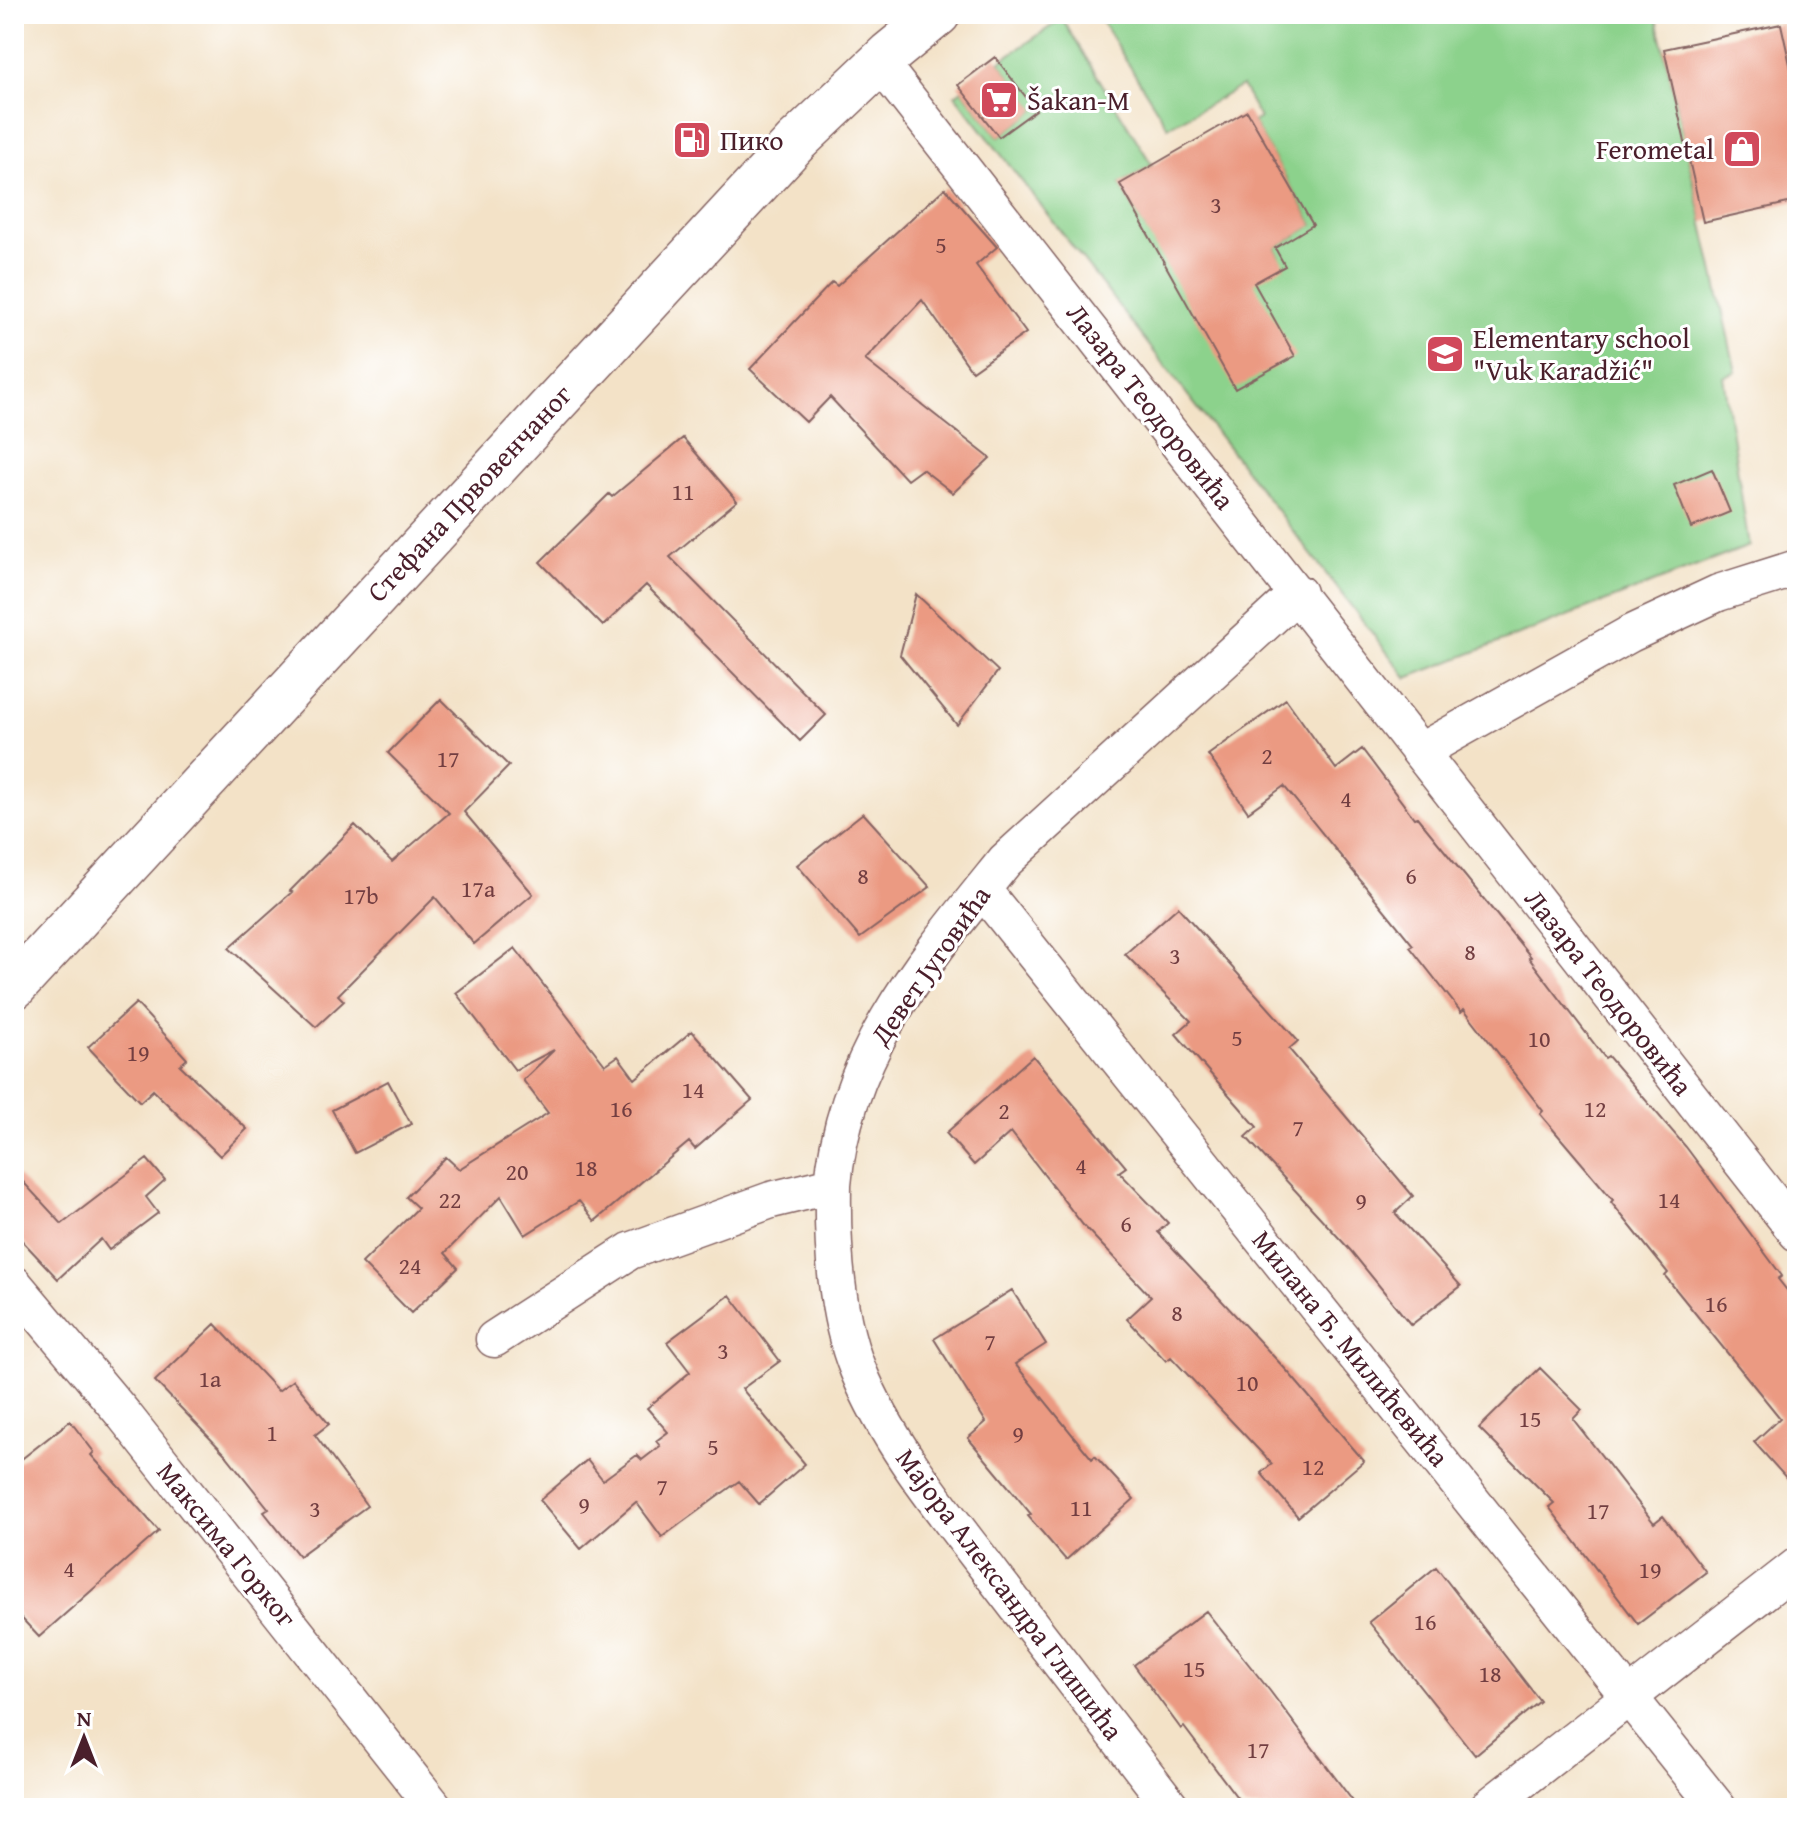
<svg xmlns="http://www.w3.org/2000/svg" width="1811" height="1822" font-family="'Gentium Book Plus',serif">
	<rect width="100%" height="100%" fill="#fff"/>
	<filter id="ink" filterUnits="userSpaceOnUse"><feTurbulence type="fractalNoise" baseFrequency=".0125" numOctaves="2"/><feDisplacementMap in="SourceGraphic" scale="16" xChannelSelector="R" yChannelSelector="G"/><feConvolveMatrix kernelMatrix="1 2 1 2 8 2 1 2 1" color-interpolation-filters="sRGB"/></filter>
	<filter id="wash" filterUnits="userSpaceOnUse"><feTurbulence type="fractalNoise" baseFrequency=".006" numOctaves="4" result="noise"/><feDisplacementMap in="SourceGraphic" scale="32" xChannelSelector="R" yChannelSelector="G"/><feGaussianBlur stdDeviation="1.8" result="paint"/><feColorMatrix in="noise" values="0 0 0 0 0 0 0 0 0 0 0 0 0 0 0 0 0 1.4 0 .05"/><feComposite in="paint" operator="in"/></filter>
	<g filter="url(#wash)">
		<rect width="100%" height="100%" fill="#f3e2c7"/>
		<path fill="#8cd28c" stroke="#6b785c" stroke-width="2" d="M1097,14H1656L1736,372L1723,376L1749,546L1407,678L955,95L962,90L999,137L1035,110L999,62L1062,19L1152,165L1120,184L1186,298L1284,266L1275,248L1313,225L1253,122L1260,118L1242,86L1168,127Z"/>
		<g id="blocks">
			<path fill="#eb9a82" d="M1781,24L1797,96V201L1703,222L1664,49Z
				M995,57L1036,110L999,137L958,85Z
				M1247,111L1313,225L1275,248L1285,266L1254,283L1295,356L1235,389L1120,184Z
				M945,188L997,247L976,265L1026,333L972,371L922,300L865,360L990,458L953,493L922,469L907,480L830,397L806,422L750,369L832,282L837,286Z
				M683,438L737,501L670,557L826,715L800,741L646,585L603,626L540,562L609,494L612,497Z
				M1712,469L1730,512L1691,528L1674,485Z
				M916,594L998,671L957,725L900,655Z
				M441,699L509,766L464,812L533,894L474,944L435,897L338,995L344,1001L316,1027L229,948L292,892L290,891L355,825L392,862L449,813L388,753Z
				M1286,699L1336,769L1362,749L1414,818L1417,817L1531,957L1529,958L1605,1058L1608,1056L1686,1147L1782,1276L1778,1279L1797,1303V1490L1754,1442L1780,1418L1665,1276L1668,1273L1611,1202L1613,1200L1540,1114L1543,1111L1464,1009L1461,1012L1410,947L1413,945L1284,786L1248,812L1208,755Z
				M863,813L930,887L860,938L797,865Z
				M1178,907L1298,1041L1289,1049L1413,1196L1395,1213L1461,1286L1411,1325L1351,1251L1246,1137L1257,1127L1176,1034L1191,1021L1125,954Z
				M515,948L605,1065L618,1056L635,1079L692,1031L752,1100L695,1149L689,1142L595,1221L579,1201L525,1235L501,1196L445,1253L458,1268L411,1313L362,1263L418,1208L406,1197L446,1157L459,1169L548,1113L523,1080L554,1050L515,1070L456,993Z
				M136,1003L187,1059L180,1065L247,1129L220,1156L153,1090L140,1102L88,1047Z
				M1033,1056L1126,1167L1119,1172L1168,1223L1158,1232L1288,1372L1364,1461L1298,1517L1261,1473L1272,1464L1171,1357L1166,1361L1127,1319L1151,1297L1083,1225L1011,1132L974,1165L946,1133Z
				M388,1081L411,1124L355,1153L332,1110Z
				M147,1159L165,1180L146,1197L158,1213L109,1250L101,1239L58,1279L14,1232V1172L62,1224Z
				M1012,1290L1046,1344L1015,1364L1092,1459L1095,1456L1134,1499L1066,1560L1028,1516L1031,1514L968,1438L986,1422L934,1339Z
				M730,1295L780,1361L742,1389L805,1464L759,1504L739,1481L662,1537L636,1502L581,1549L540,1500L587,1460L603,1480L637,1455L642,1460L660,1446L656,1441L668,1432L647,1408L690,1372L667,1342Z
				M215,1324L278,1391L293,1380L329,1424L315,1435L367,1506L299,1556L264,1512L269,1509L225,1454L155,1381Z
				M1540,1368L1582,1410L1573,1419L1654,1523L1663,1516L1706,1572L1638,1624L1549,1507L1554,1503L1479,1428Z
				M70,1421L94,1452L91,1455L159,1531L39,1637L14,1610V1465Z
				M1436,1567L1540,1701L1475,1755L1369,1622Z
				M1206,1611L1270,1691L1358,1808H1245L1184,1727L1181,1729L1134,1665Z"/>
		</g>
	</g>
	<g filter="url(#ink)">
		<use href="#blocks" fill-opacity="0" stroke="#856362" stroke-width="2"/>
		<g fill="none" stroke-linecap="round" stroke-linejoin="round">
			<g stroke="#856362" stroke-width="39">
				<path id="minor" d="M880,63L1797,1233
					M1421,751L1630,634L1718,593L1797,568
					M982,889L1718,1808
					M833,1185C832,1244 835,1314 858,1370C890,1448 944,1511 994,1577C1054,1654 1113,1731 1172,1808
					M14,1284L124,1415L435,1808
					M494,1339L630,1251L771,1200L833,1185C844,1053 925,960 1005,861L1298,593
					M1487,1808L1797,1566"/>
			</g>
			<g stroke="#856362" stroke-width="47">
				<path id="tertiary" d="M14,987L796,142L889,54L938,14"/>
			</g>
			<use href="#minor" stroke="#fff" stroke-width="36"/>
			<use href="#tertiary" stroke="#fff" stroke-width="44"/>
		</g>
	</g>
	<defs>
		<g id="supermarket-square" transform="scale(2)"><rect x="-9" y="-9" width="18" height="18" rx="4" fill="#d1495b" stroke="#fff"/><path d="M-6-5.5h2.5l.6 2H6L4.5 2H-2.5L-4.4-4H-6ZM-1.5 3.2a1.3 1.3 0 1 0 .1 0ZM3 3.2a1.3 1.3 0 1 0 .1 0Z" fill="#fff"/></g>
		<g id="fuel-square" transform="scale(2)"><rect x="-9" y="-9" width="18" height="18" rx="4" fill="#d1495b" stroke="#fff"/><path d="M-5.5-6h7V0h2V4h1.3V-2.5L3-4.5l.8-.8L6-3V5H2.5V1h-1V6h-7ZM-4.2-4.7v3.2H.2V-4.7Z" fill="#fff"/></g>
		<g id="shop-square" transform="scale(2)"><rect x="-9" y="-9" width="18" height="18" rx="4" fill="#d1495b" stroke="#fff"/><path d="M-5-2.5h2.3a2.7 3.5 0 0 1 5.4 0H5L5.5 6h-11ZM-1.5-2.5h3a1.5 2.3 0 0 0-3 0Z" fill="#fff"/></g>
		<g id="school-square" transform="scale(2)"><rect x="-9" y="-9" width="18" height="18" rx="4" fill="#d1495b" stroke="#fff"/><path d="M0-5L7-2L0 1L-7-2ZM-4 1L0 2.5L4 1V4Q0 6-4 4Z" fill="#fff"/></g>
	</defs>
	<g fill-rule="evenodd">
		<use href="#supermarket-square" x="999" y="100"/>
		<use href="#fuel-square" x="692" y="140"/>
		<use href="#shop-square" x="1742" y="149"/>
		<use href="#school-square" x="1445" y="354"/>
	</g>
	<g text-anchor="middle" stroke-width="6" stroke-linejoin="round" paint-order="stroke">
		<g font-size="24" fill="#723e41">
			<text x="1216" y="213">3</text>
			<text x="941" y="253">5</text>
			<text x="683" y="500">11</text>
			<text x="1267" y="764">2</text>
			<text x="448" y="767">17</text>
			<text x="1346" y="807">4</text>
			<text x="863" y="884">8</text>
			<text x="1411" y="884">6</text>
			<text x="478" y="897">17a</text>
			<text x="361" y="904">17b</text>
			<text x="1470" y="960">8</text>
			<text x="1175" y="964">3</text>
			<text x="1237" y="1046">5</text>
			<text x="1539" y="1047">10</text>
			<text x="138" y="1061">19</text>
			<text x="693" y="1098">14</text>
			<text x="621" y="1117">16</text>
			<text x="1595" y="1117">12</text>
			<text x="1004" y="1119">2</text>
			<text x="1298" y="1136">7</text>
			<text x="1081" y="1174">4</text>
			<text x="586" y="1176">18</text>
			<text x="517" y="1180">20</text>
			<text x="450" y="1208">22</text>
			<text x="1669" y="1208">14</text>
			<text x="1361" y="1209">9</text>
			<text x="1126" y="1232">6</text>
			<text x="410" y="1274">24</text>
			<text x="1716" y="1312">16</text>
			<text x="1177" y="1321">8</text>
			<text x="990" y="1350">7</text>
			<text x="723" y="1359">3</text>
			<text x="210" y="1387">1a</text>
			<text x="1247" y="1391">10</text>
			<text x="1530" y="1427">15</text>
			<text x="272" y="1441">1</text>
			<text x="1018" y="1442">9</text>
			<text x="713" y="1455">5</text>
			<text x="1313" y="1475">12</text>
			<text x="662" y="1495">7</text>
			<text x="584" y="1513">9</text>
			<text x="1081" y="1516">11</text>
			<text x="315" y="1517">3</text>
			<text x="1598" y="1519">17</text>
			<text x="69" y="1577">4</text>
			<text x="1650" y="1578">19</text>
			<text x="1425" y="1630">16</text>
			<text x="1194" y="1677">15</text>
			<text x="1490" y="1682">18</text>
			<text x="1258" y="1758">17</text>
		</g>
		<g font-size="28" fill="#4a1f2b" stroke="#fff" text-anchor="start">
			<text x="1027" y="110">Šakan-M</text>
			<text x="720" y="150">Пико</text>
			<text x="1714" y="159" text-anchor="end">Ferometal</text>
			<text x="1473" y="348">Elementary school<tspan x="1473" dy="32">"Vuk Karadžić"</tspan></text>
		</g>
		<g font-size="28" fill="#4a1f2b" stroke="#fff">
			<text transform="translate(1151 406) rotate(52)" y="10">Лазара Теодоровића</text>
			<text transform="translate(469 493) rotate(-47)" y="10">Стефана Првовенчаног</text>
			<text transform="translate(930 965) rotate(-55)" y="10">Девет Југовића</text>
			<text transform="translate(1609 992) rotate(52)" y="10">Лазара Теодоровића</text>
			<text transform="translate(1351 1348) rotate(51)" y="10">Милана Ђ. Милићевића</text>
			<text transform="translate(227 1544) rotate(51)" y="10">Максима Горког</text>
			<text transform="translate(1010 1594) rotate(53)" y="10">Мајора Александра Глишића</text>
		</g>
	</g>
	<rect width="1811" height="1822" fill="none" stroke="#fff" stroke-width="48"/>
	<g transform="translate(84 1738)" stroke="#ffffff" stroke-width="6" paint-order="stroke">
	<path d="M0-6L14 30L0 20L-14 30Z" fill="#4a1f2b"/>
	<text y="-12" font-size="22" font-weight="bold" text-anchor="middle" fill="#4a1f2b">N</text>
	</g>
</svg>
